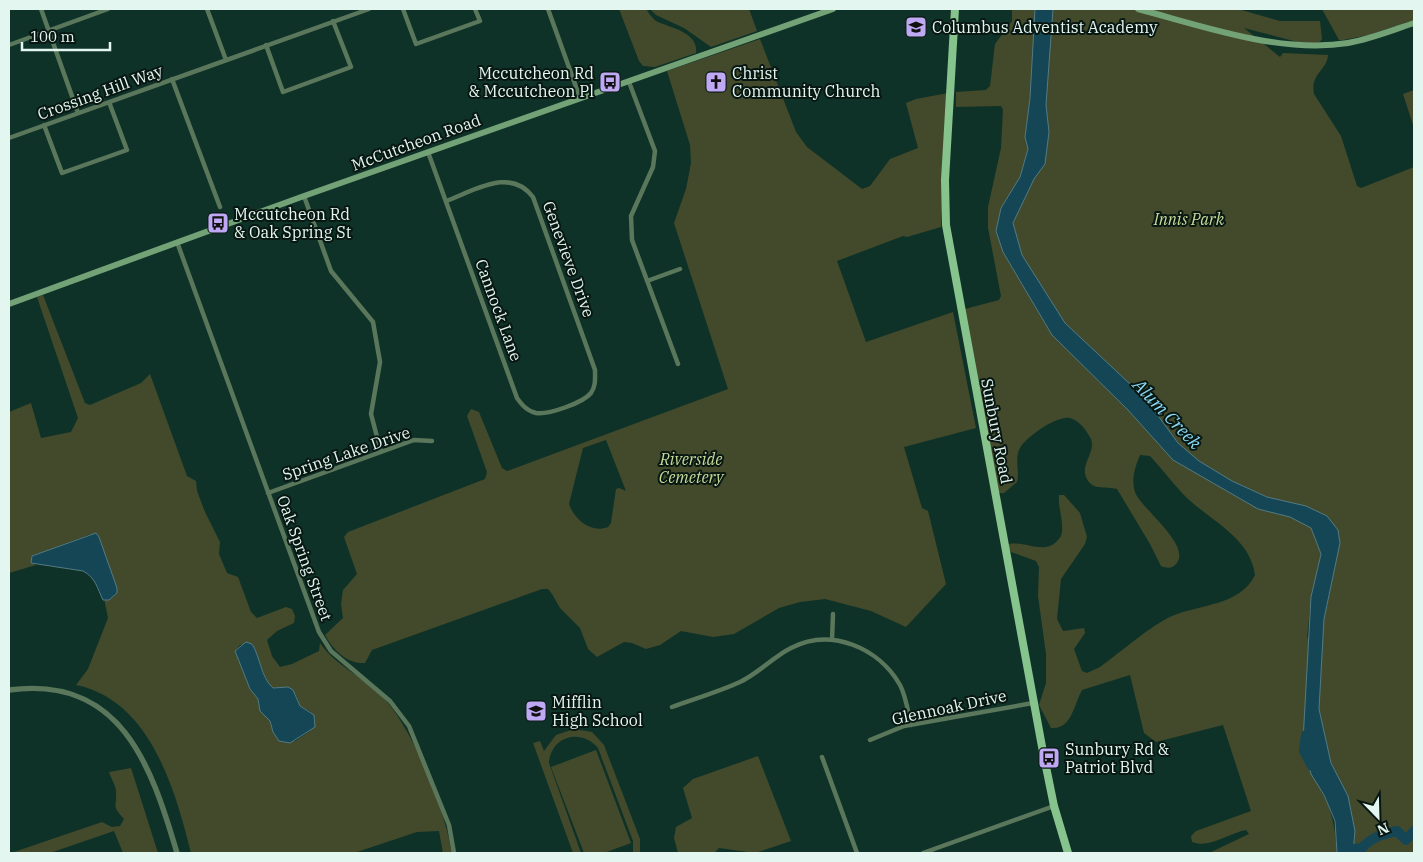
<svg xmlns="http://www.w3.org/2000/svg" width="1423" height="862" font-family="'IBM Plex Serif',serif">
	<rect width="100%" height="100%" fill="#0f3228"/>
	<path fill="#424a2b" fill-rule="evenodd" d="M619,9H646C649,13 652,18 656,21C670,28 699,32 696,53L655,67L643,66L639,61Z
		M650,9H749L757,31L711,47L684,28L656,15Z
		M1012,9H1238L1280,21H1320L1322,39L1319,43H1301L1244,28L1280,57L1283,53L1328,55C1327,71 1310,73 1314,94L1341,136L1357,186L1361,188L1414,167V853H1341L1336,810L1311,774C1331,805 1334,817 1337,853H1209L1249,834L1246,830C1229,833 1209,849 1192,842L1191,836L1196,831L1251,811L1223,725L1156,742L1144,733L1130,675L1082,690C1074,704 1072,730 1051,728L1039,705L1046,683V654L1038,596L1039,567L1036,561L1011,552L1008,547L1009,544C1026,541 1044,555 1057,541C1060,538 1062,535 1062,531C1063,518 1058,508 1059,495H1064L1080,513L1087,537L1085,544L1061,579L1057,619L1063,631L1084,628L1085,633L1074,649L1082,671L1087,673L1100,667C1121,652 1150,626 1172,616C1200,604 1240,606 1255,575C1250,536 1208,520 1183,494C1172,482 1161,468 1150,456L1140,455C1135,467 1131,479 1135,492C1140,508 1195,547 1175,565C1171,569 1166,568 1161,566L1150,544L1117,489C1106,486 1093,491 1087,479C1079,465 1096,453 1091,439C1087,431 1079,420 1070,418C1057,415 1026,437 1020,448C1014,459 1020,471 1017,482L1004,493H999L961,310L999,300L1001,296L988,228V207L1001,148L1003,110L1001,106L956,107V92L986,90L990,86L995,44L1012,21ZM1033,71L1041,136L1009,219L1011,255L1102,375L1173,460L1128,410L1052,335L1003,252L996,231L1001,208L1020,177L1028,149L1025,137ZM1315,538L1334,570L1327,606L1323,608L1307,639L1311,597L1321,554Z
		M1322,9H1414V20L1369,35L1343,40H1339Z
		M760,39L796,132L807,147L862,189L870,186L890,159L918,148L906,103L916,99L948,93L941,227L907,237L903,236L837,261L866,342L953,312L976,428L904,447L922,508L928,511L946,584L906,627L871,611L825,599L800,602L779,608L734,634L713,637L681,631L660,645L646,649L632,643L624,642L597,657L588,649L580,628L560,608L552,594L548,589H542L372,650L365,663C347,664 334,651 325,635L343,618L341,604L343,590L357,574L344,537L348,532L485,479L487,472L467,416L471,409L479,412L502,468L507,471L728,389L674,223L686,189L691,163L690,145L667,71ZM606,440L626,491L619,488L616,489L611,523L608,527C591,534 574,519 569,504L583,448Z
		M1414,90V128L1403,94Z
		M43,295L85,403L90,405L141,383L150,374L187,476L196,481L197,491L205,512L220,542L219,554L227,573L238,577L251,612L257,618L286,607L292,609L295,616L294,623L277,631L267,640L272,656L280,667L292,664L319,651L320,643C336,666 362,676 381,695C412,726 445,810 452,853H443L439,831L417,832L354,853H191C175,789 150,700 76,685L88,669L108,618L91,534L32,556L31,563L36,565L9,573V412L31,403L41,438L71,432L78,418L37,297ZM252,644L268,684L273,688L288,687L296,695L300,706L311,712L310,731L295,741L273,732L270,721L260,711L258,699L250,689L235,651L240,645Z
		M574,729L592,732L604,745L640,839V853H633V841L598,748C581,728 551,736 549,763L581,853H573L533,743L540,741L544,751L556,735Z
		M596,750L631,843L604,853H584L551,767Z
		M758,756L791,841L755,853L719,848L714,853H678L674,838L676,827L692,818L683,788L693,779Z
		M131,768L158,853H123L114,831L50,853H11L102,822L112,827L120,826L124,819C111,804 117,809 116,792C116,786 111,778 109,772Z"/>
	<path fill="#154655" stroke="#537b83" d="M1035,9H1053L1046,105L1049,132L1045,164L1034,179L1013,223L1022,255L1065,323L1146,399L1178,443L1199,461L1232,481L1267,497L1306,506L1327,516L1338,530L1340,543L1324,619L1319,709L1331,763L1348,796L1355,831L1353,853H1337L1335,821L1324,795L1311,774L1303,741L1311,597L1321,554L1311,528L1290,517L1258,509L1173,460L1128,410L1052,335L1003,252L996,231L1001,208L1020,177L1028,149L1025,137L1030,98Z
		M96,533L99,537L117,588V593L109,600H103C97,588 96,578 83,571L31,563L32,556Z
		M246,642L252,644C260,656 261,678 273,688L288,687L293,690L300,706L314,715L315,727L290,743L279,741L273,732L270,721L260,711L258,699L250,689L235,651Z"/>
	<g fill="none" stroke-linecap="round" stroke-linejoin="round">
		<path stroke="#154655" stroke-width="10" d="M1306,735L1304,751L1312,766
			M1353,849L1362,848C1372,837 1382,834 1397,831L1406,840L1414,831"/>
		<path stroke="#5a775c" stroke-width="4.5" d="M41,9L78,113
			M207,9L226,60
			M403,9L416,44L480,21L475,9
			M548,9L580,98
			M9,45L108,9
			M266,45L283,92L351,67L333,21
			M172,79L220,207
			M629,82L655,151L653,167L631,216L632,240L678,364
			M44,125L62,173L127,150L109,102
			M9,138L369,9
			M428,152L517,398C522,405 527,411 536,413C548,415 583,403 591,393C596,386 595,378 595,370L533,197C510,167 476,190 446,201
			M304,196L331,271L373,322L380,362L371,414L381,452
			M177,242L319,632L331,651L390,701L409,726L449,825L454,853
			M647,281L680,269
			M268,493L414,440L432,441
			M832,640L833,614
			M672,707C694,699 718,692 740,682C759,673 773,657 791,648C831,627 879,648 900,685C906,696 908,712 911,725
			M870,740L904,726L1033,703
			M822,757L857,853
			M923,853L1054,806"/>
		<path stroke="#5a775c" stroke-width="5.5" d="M9,690C121,675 151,765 177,853"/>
		<path stroke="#73a277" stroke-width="6" d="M1138,9C1203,26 1280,54 1348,43C1371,39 1393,30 1414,23
			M9,304L304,196L833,9"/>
		<path stroke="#87c38c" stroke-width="8" d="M955,9L945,180L946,225L1043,752L1054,806L1068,853"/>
	</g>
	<defs>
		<g id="school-square" transform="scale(1.125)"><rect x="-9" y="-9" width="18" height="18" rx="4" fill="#bfa9f4" stroke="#081712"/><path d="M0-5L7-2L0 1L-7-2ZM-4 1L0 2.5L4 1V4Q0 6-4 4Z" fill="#111"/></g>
		<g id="bus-square" transform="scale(1.125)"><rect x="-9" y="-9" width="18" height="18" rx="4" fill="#bfa9f4" stroke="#081712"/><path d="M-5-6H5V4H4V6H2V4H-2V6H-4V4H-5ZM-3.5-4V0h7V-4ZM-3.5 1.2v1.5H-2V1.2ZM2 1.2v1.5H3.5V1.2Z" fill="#111"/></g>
		<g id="church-square" transform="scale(1.125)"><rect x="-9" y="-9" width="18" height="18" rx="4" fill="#bfa9f4" stroke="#081712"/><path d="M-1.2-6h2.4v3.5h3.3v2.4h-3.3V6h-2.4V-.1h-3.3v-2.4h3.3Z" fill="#111"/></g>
	</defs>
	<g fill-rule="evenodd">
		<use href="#school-square" x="916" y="27"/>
		<use href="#bus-square" x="610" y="82"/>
		<use href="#church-square" x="716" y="82"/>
		<use href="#bus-square" x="218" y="223"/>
		<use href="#school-square" x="536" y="711"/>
		<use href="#bus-square" x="1049" y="758"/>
	</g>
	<g text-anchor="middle" stroke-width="4" stroke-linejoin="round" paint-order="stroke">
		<g font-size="16" fill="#e3f6ef" stroke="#081712" text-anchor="start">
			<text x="932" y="33">Columbus Adventist Academy</text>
			<text x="594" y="79" text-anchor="end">Mccutcheon Rd<tspan x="594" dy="18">&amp; Mccutcheon Pl</tspan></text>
			<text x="732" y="79">Christ<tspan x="732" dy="18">Community Church</tspan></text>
			<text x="234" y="220">Mccutcheon Rd<tspan x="234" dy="18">&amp; Oak Spring St</tspan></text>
			<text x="552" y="708">Mifflin<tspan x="552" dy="18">High School</tspan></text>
			<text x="1065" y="755">Sunbury Rd &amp;<tspan x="1065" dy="18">Patriot Blvd</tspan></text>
		</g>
		<g font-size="16" fill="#e3f6ef" stroke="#081712">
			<text transform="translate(100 92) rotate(-20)" y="6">Crossing Hill Way</text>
			<text transform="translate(416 142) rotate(-20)" y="6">McCutcheon Road</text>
			<text transform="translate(569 259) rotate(70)" y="6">Genevieve Drive</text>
			<text transform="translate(499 310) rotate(70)" y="6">Cannock Lane</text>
			<text transform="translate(997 431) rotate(79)" y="6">Sunbury Road</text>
			<text transform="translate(346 453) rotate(-19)" y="6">Spring Lake Drive</text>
			<text transform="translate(305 558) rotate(70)" y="6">Oak Spring Street</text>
			<text transform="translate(949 707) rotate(-12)" y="6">Glennoak Drive</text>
		</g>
		<g font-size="16" font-style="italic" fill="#c7da9a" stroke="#081712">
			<text x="1189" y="225">Innis Park</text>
			<text x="691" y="465">Riverside<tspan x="691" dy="18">Cemetery</tspan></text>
		</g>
		<g font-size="18" font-style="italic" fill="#8adaf6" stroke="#081712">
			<text transform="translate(1167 414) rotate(46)" y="6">Alum Creek</text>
		</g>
	</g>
	<rect width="1423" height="862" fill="none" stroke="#e3f6ef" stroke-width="20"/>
	<g transform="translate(1378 817) rotate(157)" stroke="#081712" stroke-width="4" paint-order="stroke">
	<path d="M0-4L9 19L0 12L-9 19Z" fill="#e3f6ef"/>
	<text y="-8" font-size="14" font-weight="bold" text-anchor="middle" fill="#e3f6ef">N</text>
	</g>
	<path d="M22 42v8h88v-8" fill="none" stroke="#e3f6ef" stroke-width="2.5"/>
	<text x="30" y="42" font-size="15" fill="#e3f6ef" stroke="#081712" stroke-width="4" paint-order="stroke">100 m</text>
</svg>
